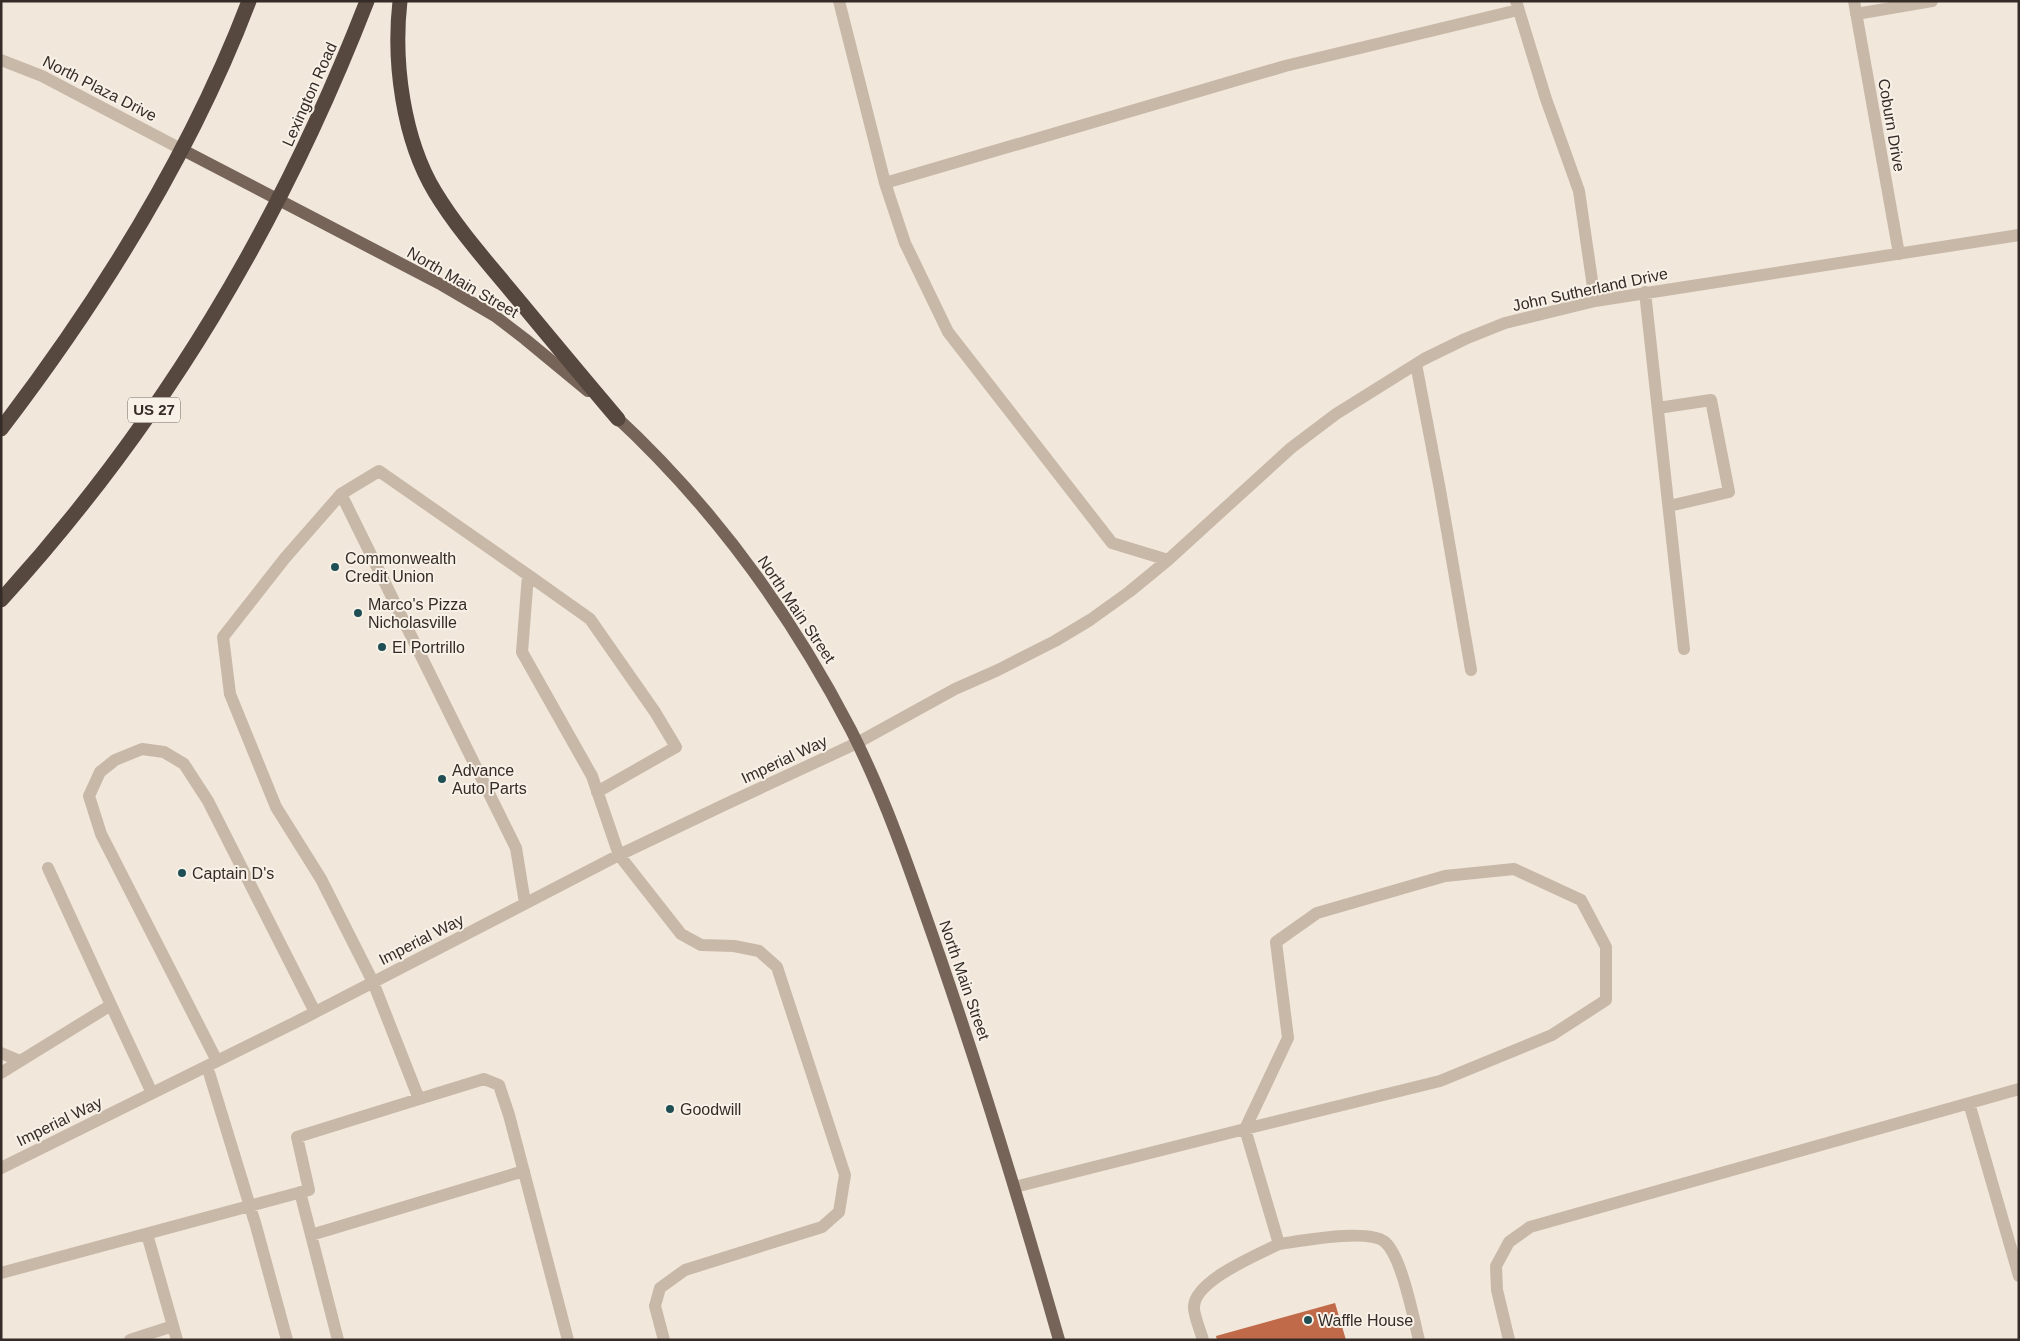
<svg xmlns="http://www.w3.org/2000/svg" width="2020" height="1341" font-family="Arial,sans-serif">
	<rect width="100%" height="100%" fill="#f1e7db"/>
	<path fill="#c06a49" d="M1335,1303L1346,1340H1217L1216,1336Z"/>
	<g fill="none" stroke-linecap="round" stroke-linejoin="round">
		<path stroke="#c8b8a8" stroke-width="12" d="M839,1L885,183L905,243L948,332L1112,543L1168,560
			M1516,1L1546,99L1579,191L1595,301
			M1854,1L1899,254
			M1856,14L1932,1
			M1,60L42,76L181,149
			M885,183L1285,66L1518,10
			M1645,292L1684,649
			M1416,364L1440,490L1471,670
			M1658,408L1711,400L1729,492L1669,506
			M341,494L516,848L525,903
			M528,575L590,619L655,712L676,747L597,792
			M48,868L111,1005
			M1,1053L20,1061
			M217,1061L101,834L89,796L100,772L115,760L142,749L164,752L184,764L208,801L315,1012
			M207,1066L256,1226L287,1340
			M1,1073L111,1005L152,1093
			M419,1099L484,1079L499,1085L509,1115L568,1340
			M1969,1103L2019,1276
			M1,1168L304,1018L619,855L726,804L857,743L955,689L998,670L1055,641L1090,620L1129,592L1168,560L1291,448L1336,414L1424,359L1465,339L1505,323L1595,301L2019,235
			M1015,1187L1245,1129L1288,1038L1276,942L1317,913L1445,876L1514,869L1581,900L1606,947V1000L1552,1035L1440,1081L1245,1129L1279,1244C1301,1241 1368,1228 1385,1242C1402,1257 1413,1317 1419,1340
			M300,1192L338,1340
			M147,1234L177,1340
			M311,1235L524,1171
			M1,1273L309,1190L297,1137L419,1099L373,982L321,879L276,807L230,694L223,637L285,558L341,494L379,471L528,575L522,652L592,776L619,855L681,934L701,945L734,946L759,951L777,967L845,1175L839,1212L822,1227L685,1270L660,1288L655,1306L664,1340
			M130,1340L173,1326
			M1203,1340C1201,1332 1193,1314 1194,1306C1196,1280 1257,1255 1279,1244
			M1509,1340L1497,1290L1496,1266L1509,1242L1530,1227L2019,1089"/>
		<path stroke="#766459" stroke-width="12" d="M181,149L442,285L495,316L525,339L588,391
			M612,413C710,503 790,612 851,730C887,801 913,879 939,954C983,1082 1022,1210 1059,1340"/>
		<path stroke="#56473f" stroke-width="15" d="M400,1C393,62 403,139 435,192C458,230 488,263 516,297C550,338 584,379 618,419
			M1,429C101,298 190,156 249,1
			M1,600C163,422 280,225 367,1"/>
	</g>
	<g fill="#1f4f55" stroke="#f8f1e7" stroke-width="2">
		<circle cx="335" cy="567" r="5"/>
		<circle cx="358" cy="613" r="5"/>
		<circle cx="382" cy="647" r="5"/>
		<circle cx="442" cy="779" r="5"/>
		<circle cx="182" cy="873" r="5"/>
		<circle cx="670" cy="1109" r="5"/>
		<circle cx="1308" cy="1320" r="5"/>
	</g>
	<g text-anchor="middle" stroke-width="4" stroke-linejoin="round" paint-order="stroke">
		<rect fill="#f8f1e7" stroke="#706761" stroke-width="1" x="128" y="397.5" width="52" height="25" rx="4"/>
		<g font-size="15" font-weight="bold" fill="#352c28">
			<text x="154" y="415">US 27</text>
		</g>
		<g font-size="16" fill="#352c28" stroke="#f8f1e7">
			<text transform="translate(100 88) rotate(27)" y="6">North Plaza Drive</text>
			<text transform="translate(309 94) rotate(-66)" y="6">Lexington Road</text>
			<text transform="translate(1892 125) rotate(80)" y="6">Coburn Drive</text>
			<text transform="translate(463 282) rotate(30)" y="6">North Main Street</text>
			<text transform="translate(1590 289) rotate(-12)" y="6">John Sutherland Drive</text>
			<text transform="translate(797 609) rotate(56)" y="6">North Main Street</text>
			<text transform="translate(784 759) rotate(-25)" y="6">Imperial Way</text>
			<text transform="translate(421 939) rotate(-27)" y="6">Imperial Way</text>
			<text transform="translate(965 980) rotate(71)" y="6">North Main Street</text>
			<text transform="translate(59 1121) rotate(-26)" y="6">Imperial Way</text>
		</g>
		<g font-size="16" fill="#352c28" stroke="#f8f1e7" text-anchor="start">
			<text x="345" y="564">Commonwealth<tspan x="345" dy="18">Credit Union</tspan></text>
			<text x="368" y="610">Marco's Pizza<tspan x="368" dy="18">Nicholasville</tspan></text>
			<text x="392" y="653">El Portrillo</text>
			<text x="452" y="776">Advance<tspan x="452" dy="18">Auto Parts</tspan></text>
			<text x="192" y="879">Captain D's</text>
			<text x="680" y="1115">Goodwill</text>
			<text x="1318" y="1326">Waffle House</text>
		</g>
	</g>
	<rect width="2020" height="1341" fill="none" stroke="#352c28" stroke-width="5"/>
</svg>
